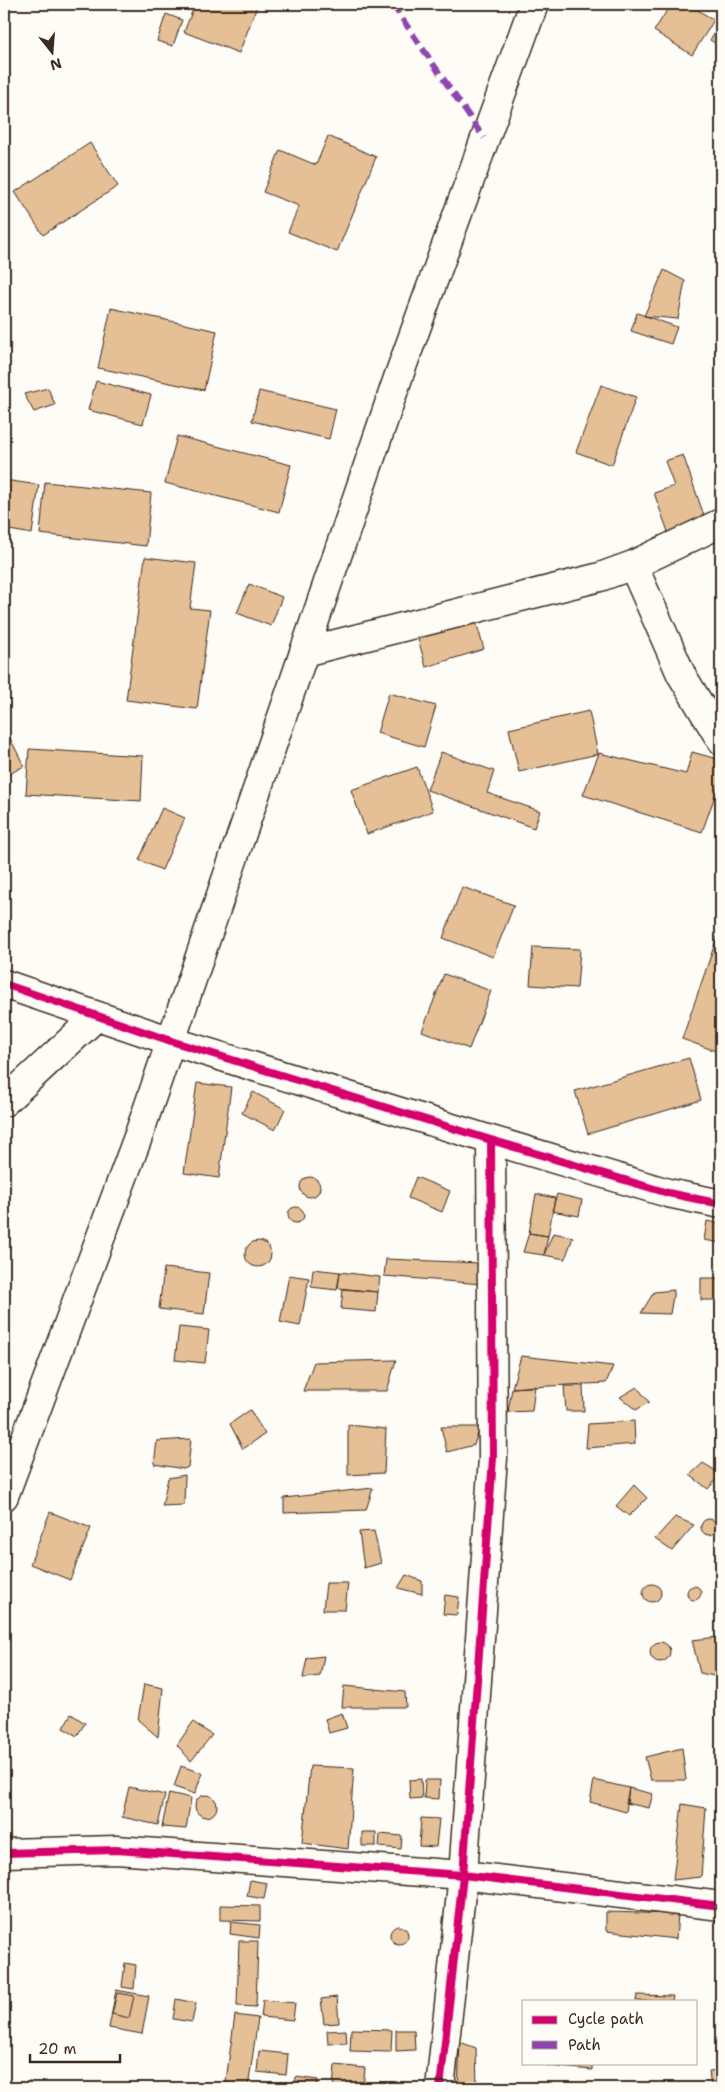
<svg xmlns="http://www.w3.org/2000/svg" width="725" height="2092" font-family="'Shantell Sans',sans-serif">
	<rect width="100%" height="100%" fill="#fdfcf7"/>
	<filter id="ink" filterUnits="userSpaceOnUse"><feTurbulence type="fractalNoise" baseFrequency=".02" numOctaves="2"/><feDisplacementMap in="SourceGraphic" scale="10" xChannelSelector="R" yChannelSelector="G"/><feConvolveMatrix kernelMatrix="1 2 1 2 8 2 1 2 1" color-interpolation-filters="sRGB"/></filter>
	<g filter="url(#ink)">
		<path fill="#e5bf96" stroke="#3b2a1e" d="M195,4H258L239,53L184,32Z
			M671,4H688L714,20L692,55L654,31Z
			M166,14L182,20L173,46L157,41Z
			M720,24L721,25V47L710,40Z
			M328,136L376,157L337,252L288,232L299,206L263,192L280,150L316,165Z
			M90,143L118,186L43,235L15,192Z
			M664,270L685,281L678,319L644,316Z
			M111,308L217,331L204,390L98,368Z
			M637,313L677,327L671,344L631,331Z
			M96,381L151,395L143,424L88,410Z
			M601,385L636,397L612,465L576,452Z
			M48,388L55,405L34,412L24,394Z
			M259,391L336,409L329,439L252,421Z
			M177,436L291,465L279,512L165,483Z
			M683,455L708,527L671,540L654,493L674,486L665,461Z
			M4,480L39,485L32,534L4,529Z
			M45,482L151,493L146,546L40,534Z
			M145,557L196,563L190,608L210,610L197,709L126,700Z
			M249,584L282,597L271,626L237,613Z
			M475,618L484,649L426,667L417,635Z
			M389,693L436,706L424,747L377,733Z
			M589,711L598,754L519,772L509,729Z
			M4,726L24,766L4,777Z
			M29,749L143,756L141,801L26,794Z
			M441,752L494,771L487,793L540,811L534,828L427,790Z
			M692,752L721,760V779L702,832L583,795L599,753L686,774Z
			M417,767L433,811L367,834L351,790Z
			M162,808L185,818L162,870L139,860Z
			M462,887L514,905L493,957L443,938Z
			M721,926V1053L682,1039Z
			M533,947L580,949L577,988L530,985Z
			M444,974L491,991L469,1049L422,1031Z
			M689,1058L701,1100L588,1134L575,1091Z
			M197,1083L231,1087L219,1178L184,1173Z
			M253,1092L285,1109L275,1130L242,1113Z
			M416,1177L450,1191L442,1212L408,1198Z
			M300 1187a10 10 0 1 1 20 0a10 10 0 1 1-20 0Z
			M536,1194L555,1198L548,1236L529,1233Z
			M557,1194L582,1200L579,1216L552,1211Z
			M288 1215a8 8 0 1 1 16 0a8 8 0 1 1-16 0Z
			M707,1221L721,1224V1243L704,1240Z
			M529,1233L548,1236L544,1255L523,1252Z
			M553,1233L573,1237L565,1259L544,1255Z
			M245 1254a13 13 0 1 1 26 0a13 13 0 1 1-26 0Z
			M386,1259L479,1263L482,1284L384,1276Z
			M164,1268L209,1273L204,1314L159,1309Z
			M313,1269L340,1272L337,1290L311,1287Z
			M340,1272L380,1277L378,1292L338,1288Z
			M289,1275L309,1278L300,1326L280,1322Z
			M701,1278H721V1300H701Z
			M343,1289L378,1292L376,1312L341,1309Z
			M674,1290L670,1314L641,1313L654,1292Z
			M179,1327L209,1330L205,1363L175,1360Z
			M521,1356L613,1366L606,1383L512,1388Z
			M396,1360L387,1391H303L314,1362Z
			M535,1386L532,1411L508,1412L512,1388Z
			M564,1386H583L584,1411H566Z
			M637,1387L649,1402L636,1410L620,1397Z
			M250,1410L265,1434L243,1449L230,1424Z
			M634,1421L635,1444L586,1448L588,1424Z
			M348,1425L386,1429L384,1473L348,1475Z
			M441,1427H480L474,1445L447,1452Z
			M191,1439L188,1467L184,1469L154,1464L157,1441Z
			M703,1463L721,1474L708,1489L690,1475Z
			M185,1475L184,1505L162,1506L168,1478Z
			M634,1485L647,1498L629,1516L616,1506Z
			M373,1488L366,1510L284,1513V1498Z
			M50,1512L91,1528L70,1580L30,1564Z
			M675,1517L694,1525L672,1551L655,1539Z
			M701 1527a8 8 0 1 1 16 0a8 8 0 1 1-16 0Z
			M374,1531L381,1563L364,1568L359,1532Z
			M406,1575L422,1581V1594L398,1588Z
			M326,1583H348L345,1610H323Z
			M643 1593a9 9 0 1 1 18 0a9 9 0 1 1-18 0Z
			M687 1593a7 7 0 1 1 14 0a7 7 0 1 1-14 0Z
			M445,1595L459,1597L457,1615L443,1614Z
			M718,1637L719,1677L700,1673L692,1640Z
			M650 1652a10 10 0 1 1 20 0a10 10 0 1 1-20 0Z
			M324,1656L320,1676L303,1678L307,1658Z
			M144,1684L163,1688L158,1737L138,1720Z
			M344,1686L405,1692L406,1707H342Z
			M342,1713L347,1728L329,1733L325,1719Z
			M71,1714L85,1723L77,1736L63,1728Z
			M193,1722L212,1735L191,1761L177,1745Z
			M682,1748L686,1780H651L645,1757Z
			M721,1749V1766L714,1765Z
			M181,1766L202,1773L195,1794L174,1787Z
			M310,1766L354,1768L348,1849L302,1843Z
			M421,1779L422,1798L410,1799L409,1780Z
			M425,1780H440L439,1799L424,1798Z
			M594,1780L629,1788L626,1812L590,1802Z
			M129,1787L165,1795L158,1825L122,1817Z
			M629,1788L653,1794L649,1808L626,1803Z
			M169,1793L191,1798L186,1829L162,1827Z
			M195 1806a11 11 0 1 1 22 0a11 11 0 1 1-22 0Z
			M682,1804L706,1808L701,1877L673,1880Z
			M421,1818L439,1819L436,1847L419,1846Z
			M362,1832H376V1846H362Z
			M380,1834L402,1836L401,1849L379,1847Z
			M250,1880L267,1883L264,1899L247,1896Z
			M220,1905L260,1906V1921L220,1920Z
			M606,1912L678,1914L676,1939L606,1931Z
			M231,1922L260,1925L259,1938L230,1934Z
			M390 1935a9 9 0 1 1 18 0a9 9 0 1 1-18 0Z
			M239,1941H258L256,2007L237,2006Z
			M125,1963L136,1965L134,1989L122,1987Z
			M116,1990L149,1996L142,2034L109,2028Z
			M117,1993L134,1996L129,2018L112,2014Z
			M637,1995L673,1996L672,2001H636Z
			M337,1997L339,2023L324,2024L321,1999Z
			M176,1999L196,2003L192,2022L173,2019Z
			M263,2000L295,2003L293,2020L261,2017Z
			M235,2015L258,2018L248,2088H225Z
			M351,2029L392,2030L391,2052L350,2051Z
			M346,2030L347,2043L328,2044L327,2031Z
			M396,2030H414L415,2050L396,2051Z
			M460,2042L476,2048L477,2088H458Z
			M259,2051L288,2054L286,2075L257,2072Z
			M548,2063H592V2070L548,2066Z
			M335,2065L365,2068L363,2088H333Z
			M721,2070V2088H711L709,2071Z
			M296,2077L318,2080L317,2088H295Z"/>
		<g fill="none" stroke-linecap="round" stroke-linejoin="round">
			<g stroke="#3b2a1e" stroke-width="31">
				<path id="minor" d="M633,565L681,674L721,740
					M304,652L600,577L633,565L721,523
					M4,984L171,1041L491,1140L668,1193L721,1204
					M4,1102L97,1016
					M4,1853L116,1850L463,1875L721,1906
					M440,2088L463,1875L493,1458L491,1140"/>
			</g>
			<g stroke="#3b2a1e" stroke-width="31">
				<path id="highway" d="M4,1496L138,1137L399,375L534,4"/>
			</g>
			<use href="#minor" stroke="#fdfcf7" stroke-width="28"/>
			<use href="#highway" stroke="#fdfcf7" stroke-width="28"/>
			<path stroke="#8e44ad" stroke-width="6" stroke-dasharray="12 6" stroke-linecap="butt" d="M392,4L484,138"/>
			<g stroke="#fdfcf7" stroke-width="11">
				<path id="cycleway" d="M4,984L171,1041L491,1140L668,1193L721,1204
					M4,1853L116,1850L463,1875L721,1906
					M440,2088L463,1875L493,1458L491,1140"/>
			</g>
			<use href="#cycleway" stroke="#d6006c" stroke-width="8"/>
		</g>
	</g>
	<rect width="725" height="2092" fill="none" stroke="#fdfcf7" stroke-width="20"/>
	<rect x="10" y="10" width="705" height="2072" fill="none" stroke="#3b2a1e" stroke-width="2" filter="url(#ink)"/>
	<rect x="522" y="2000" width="175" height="65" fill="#fdfcf7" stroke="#afa8a0"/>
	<rect x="532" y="2016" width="25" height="8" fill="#d6006c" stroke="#afa8a0"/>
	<text x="568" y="2024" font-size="15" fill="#3b2a1e">Cycle path</text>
	<rect x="532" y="2041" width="25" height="8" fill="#8e44ad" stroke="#afa8a0"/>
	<text x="568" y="2050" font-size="15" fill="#3b2a1e">Path</text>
	<g transform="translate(52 52) rotate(163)" stroke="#fdfcf7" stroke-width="4" paint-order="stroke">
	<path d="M0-4L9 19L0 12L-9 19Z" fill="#3b2a1e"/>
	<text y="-8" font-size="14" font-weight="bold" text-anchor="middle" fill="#3b2a1e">N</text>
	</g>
	<path d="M30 2054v8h90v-8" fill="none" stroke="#3b2a1e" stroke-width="2.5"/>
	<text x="38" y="2054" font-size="15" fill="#3b2a1e" stroke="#fdfcf7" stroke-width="4" paint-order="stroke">20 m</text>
</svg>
